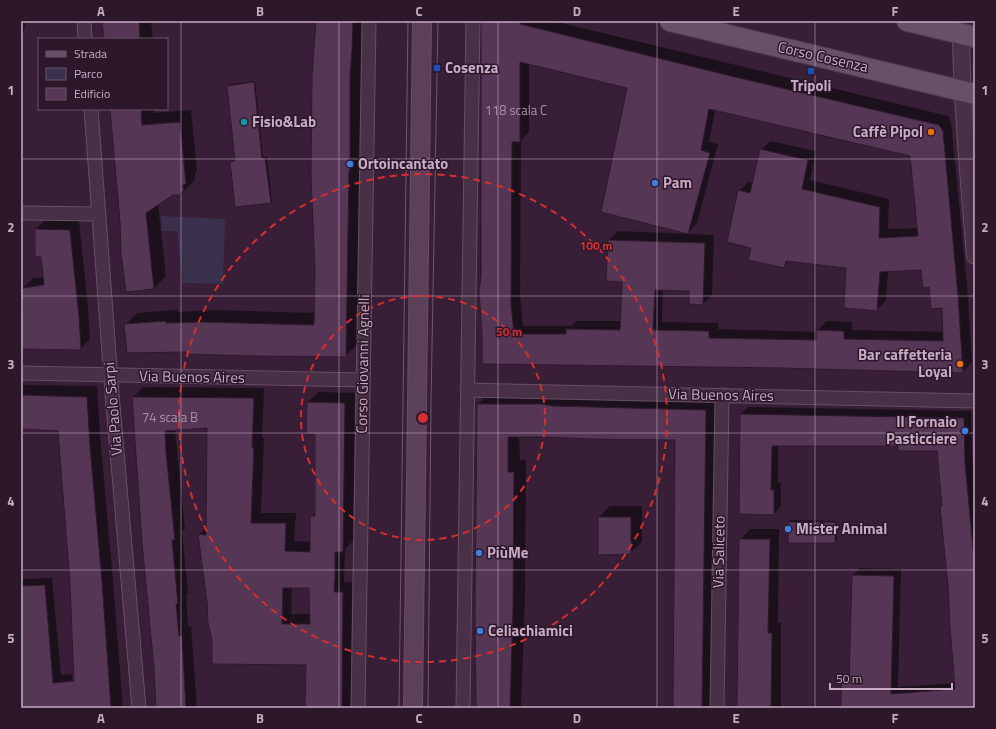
<svg xmlns="http://www.w3.org/2000/svg" width="996" height="729" font-family="'Titillium Web',sans-serif">
	<rect width="100%" height="100%" fill="#381e37"/>
	<path fill="#39304c" d="M161,216L225,219L223,284L183,283L177,231H162Z"/>
	<path fill="#0007" fill-rule="evenodd" d="M21,21H26L21,43Z
		M104,21H151L153,39H105Z
		M317,21H364L361,64V157L360,158L357,345L345,356L187,351L125,325L137,313L177,310L178,312L216,310L315,313Z
		M482,21H553L948,116L951,122L967,285L972,362L963,372L483,335L480,303ZM529,63L628,88L688,232L697,223L718,144L709,142L715,110L911,156L918,228L888,229L889,199L810,180L816,151L770,141L761,150L754,183L748,182L739,191L752,247L784,267L790,260L848,267L877,310L886,300L888,271L922,269L930,286L943,307L944,332L852,330V322L826,321L817,332L718,329V323L662,322L663,289L690,290L703,304L712,295L714,235L618,231L609,240L623,281L621,321H576L571,326H523L520,294L521,140L529,132Z
		M255,81L263,157H267L272,201L270,202L231,162L236,160L228,86L230,84Z
		M111,109H154V113L191,110L197,171L195,174V179L193,182L181,194L173,195L158,204L166,276L154,288L127,291L122,254Z
		M45,220L79,221L88,307L90,339L80,349L21,348V309H23V288L33,278L44,277L42,256L36,229Z
		M21,385L97,386L100,435L112,570L123,708H77L71,584L59,430L21,428Z
		M143,387L264,388L262,438H264L261,513H296L294,541L311,542V516L316,512V434L308,402L318,392L355,393L353,541L345,549L344,582H352L351,708H306L307,664L213,640L199,535L207,527L208,427L175,429L185,529L182,531L188,593L186,594L188,626H191L197,708H157L155,668L136,454L133,397ZM292,587H310L311,614H291Z
		M490,392L718,399L714,708H674L676,439L519,436L520,460H526L525,596L521,708H477L478,404Z
		M748,407L971,411L972,455L975,490V708H842V684L850,676L853,575L860,568L901,569L898,687L956,683L938,450L899,445H778V483H781V506L774,514L741,414Z
		M610,506H642V542L630,553L599,517Z
		M790,520L837,521V540L835,542H789V522Z
		M750,529H779L778,623H781V708H738L740,540Z
		M52,578L61,675L73,674L65,708H21V579Z"/>
	<path fill="#563655" stroke="#2f192d" fill-rule="evenodd" d="M102,21H139L140,39H104Z
		M316,21H353L352,50L350,76V170H349L346,357L255,356L186,354V352L127,353L124,324L166,321V323L204,322L314,325L315,271L311,174L312,76Z
		M481,21H520V24L731,76L939,125L943,131L958,295L963,373L781,368L482,364V335L479,290L481,277ZM520,62L627,88L601,212L688,234L710,153L701,150L709,109L910,156L918,236L879,238L880,207L802,189L808,160L760,149L750,193L738,190L727,242L751,248L748,260L784,268L786,261L846,268L844,308L877,311L880,272L921,270L923,288L929,287L931,309L942,308L943,341L844,339V331L816,330V340L709,338V331L653,330L655,290L689,291V304L703,305L705,243L608,240L606,281L622,282L620,330L566,329V334H514L511,304L512,142H520Z
		M254,82L262,158H265L271,203L235,207L230,162L235,161L227,86Z
		M110,109H141L142,125L180,122L186,184L183,185L184,191L181,192V195H173L146,213L154,289L126,292L121,254L120,222Z
		M35,229L70,230L79,317L81,350L21,349L22,288L44,285L41,257L35,256Z
		M21,395L87,397L90,446L102,581L111,708H21V586L45,585L53,683L74,681L70,584L58,431L21,429Z
		M132,397L254,398L252,448H254L251,523H286L285,551L310,552V516H315V435L306,434L307,402L345,403L343,552H335V576L334,592H343L342,708H305L306,665L212,664V640L208,623L207,602L198,534L206,535L207,428L165,431L166,452L175,540H172L178,604H176L179,636H182L186,708H156L154,668L142,542ZM283,588H309L310,624H282Z
		M477,404H542L553,406L706,410L702,708H673L675,440L590,439L542,437H508V472H514L513,609L510,708H476L475,608Z
		M740,414L964,418L965,463L975,569V708H841V683H849L852,575L894,576L891,694L955,689L950,626L948,586L940,507L942,506L937,451H898V446H772L771,490H774V515L739,514Z
		M598,517H631V554L598,555Z
		M788,522H836L835,543H788Z
		M739,539H770L768,633H772L771,708H737Z"/>
	<g fill="none" stroke-linecap="round" stroke-linejoin="round">
		<g stroke="#674f65" stroke-width="15">
			<path id="minor" d="M84,21L85,39
				M91,109L112,394L139,708
				M21,213L99,214
				M21,373L363,380
				M467,390L975,401
				M358,708L369,21
				M463,708L473,21
				M717,708L722,395"/>
		</g>
		<g stroke="#674f65" stroke-width="18">
			<path id="tertiary" d="M961,34C962,108 969,182 975,256"/>
		</g>
		<g stroke="#674f65" stroke-width="20">
			<path id="secondary" d="M413,708L422,21"/>
		</g>
		<g stroke="#523b50" stroke-width="22">
			<path id="primary" d="M670,21L975,94
				M907,21L975,37"/>
		</g>
		<use href="#minor" stroke="#483147" stroke-width="13"/>
		<use href="#tertiary" stroke="#483147" stroke-width="16"/>
		<use href="#secondary" stroke="#5c3f59" stroke-width="18"/>
		<use href="#primary" stroke="#694f68" stroke-width="20"/>
		<path stroke="#735771" stroke-width="1" d="M399,708L408,21
			M428,708L431,401L438,21"/>
	</g>
	<path fill="none" stroke="#c6abc3" stroke-width="1" stroke-opacity="0.55" d="M181,21V708M339,21V708M498,21V708M657,21V708M815,21V708M21,159H975M21,296H975M21,433H975M21,570H975"/>
	<g fill="none" stroke="#d52f30" stroke-width="2" stroke-dasharray="7 5">
		<circle cx="423" cy="418" r="122"/>
		<circle cx="423" cy="418" r="244"/>
	</g>
	<g fill="#1a4fb4" stroke="#2d172b" stroke-width="1.5">
		<rect x="433" y="64" width="8" height="8" rx="2"/>
		<rect x="807" y="67" width="8" height="8" rx="2"/>
	</g>
	<circle fill="#0f9aa8" stroke="#2d172b" stroke-width="1.5" cx="244" cy="122" r="4"/>
	<g fill="#e8710a" stroke="#2d172b" stroke-width="1.5">
		<circle cx="931" cy="132" r="4"/>
		<circle cx="960" cy="364" r="4"/>
	</g>
	<g fill="#3f7fe0" stroke="#2d172b" stroke-width="1.5">
		<circle cx="350" cy="164" r="4"/>
		<circle cx="655" cy="183" r="4"/>
		<circle cx="965" cy="431" r="4"/>
		<circle cx="788" cy="529" r="4"/>
		<circle cx="479" cy="553" r="4"/>
		<circle cx="480" cy="631" r="4"/>
	</g>
	<g text-anchor="middle" stroke-width="3" stroke-linejoin="round" paint-order="stroke">
		<g font-size="13" fill="#aa8ea8">
			<text x="516" y="115">118 scala C</text>
			<text x="170" y="422">74 scala B</text>
		</g>
		<g font-size="15" fill="#c6abc3" stroke="#2d172b">
			<text transform="translate(823 57) rotate(13)" y="5">Corso Cosenza</text>
			<text transform="translate(363 364) rotate(-89)" y="5">Corso Giovanni Agnelli</text>
			<text transform="translate(192 377) rotate(1)" y="5">Via Buenos Aires</text>
			<text transform="translate(721 395) rotate(1)" y="5">Via Buenos Aires</text>
			<text transform="translate(113 409) rotate(-95)" y="5">Via Paolo Sarpi</text>
			<text transform="translate(719 552) rotate(-89)" y="5">Via Saliceto</text>
		</g>
		<g font-size="15" font-weight="bold" fill="#c6abc3" stroke="#2d172b" text-anchor="start">
			<text x="445" y="73">Cosenza</text>
			<text x="811" y="91" text-anchor="middle">Tripoli</text>
			<text x="252" y="127">Fisio&amp;Lab</text>
			<text x="923" y="137" text-anchor="end">Caffè Pipol</text>
			<text x="358" y="169">Ortoincantato</text>
			<text x="663" y="188">Pam</text>
			<text x="952" y="360" text-anchor="end">Bar caffetteria<tspan x="952" dy="17">Loyal</tspan></text>
			<text x="957" y="427" text-anchor="end">Il Fornaio<tspan x="957" dy="17">Pasticciere</tspan></text>
			<text x="796" y="534">Mister Animal</text>
			<text x="487" y="558">PiùMe</text>
			<text x="488" y="636">Celiachiamici</text>
		</g>
	</g>
	<circle cx="423" cy="418" r="6" fill="#d52f30" stroke="#2d172b" stroke-width="2"/>
	<g font-size="12" text-anchor="middle" font-weight="bold" fill="#d52f30" stroke="#2d172b" stroke-width="3" stroke-linejoin="round" paint-order="stroke">
		<text x="596" y="250">100 m</text>
		<text x="509" y="336">50 m</text>
	</g>
	<rect width="996" height="729" fill="none" stroke="#2d172b" stroke-width="44"/>
	<rect x="38" y="38" width="130" height="72" fill="#2d172b" stroke="#6a5268"/>
	<rect x="46" y="51" width="20" height="6" fill="#694f68" stroke="#6a5268"/>
	<text x="74" y="58" font-size="12" fill="#c6abc3">Strada</text>
	<rect x="46" y="68" width="20" height="12" fill="#39304c" stroke="#6a5268"/>
	<text x="74" y="78" font-size="12" fill="#c6abc3">Parco</text>
	<rect x="46" y="88" width="20" height="12" fill="#563655" stroke="#6a5268"/>
	<text x="74" y="98" font-size="12" fill="#c6abc3">Edificio</text>
	<path d="M830 683v6h122v-6" fill="none" stroke="#c6abc3" stroke-width="2"/>
	<text x="836" y="683" font-size="12" fill="#c6abc3" stroke="#2d172b" stroke-width="3" paint-order="stroke">50 m</text>
	<rect x="22" y="22" width="952" height="685" fill="none" stroke="#c6abc3" stroke-width="1.5"/>
	<g font-size="13" text-anchor="middle" font-weight="bold" fill="#c6abc3">
		<text x="101" y="16">A</text>
		<text x="260" y="16">B</text>
		<text x="419" y="16">C</text>
		<text x="577" y="16">D</text>
		<text x="736" y="16">E</text>
		<text x="895" y="16">F</text>
		<text x="11" y="95">1</text>
		<text x="985" y="95">1</text>
		<text x="11" y="232">2</text>
		<text x="985" y="232">2</text>
		<text x="11" y="369">3</text>
		<text x="985" y="369">3</text>
		<text x="11" y="506">4</text>
		<text x="985" y="506">4</text>
		<text x="11" y="643">5</text>
		<text x="985" y="643">5</text>
		<text x="101" y="723">A</text>
		<text x="260" y="723">B</text>
		<text x="419" y="723">C</text>
		<text x="577" y="723">D</text>
		<text x="736" y="723">E</text>
		<text x="895" y="723">F</text>
	</g>
</svg>
